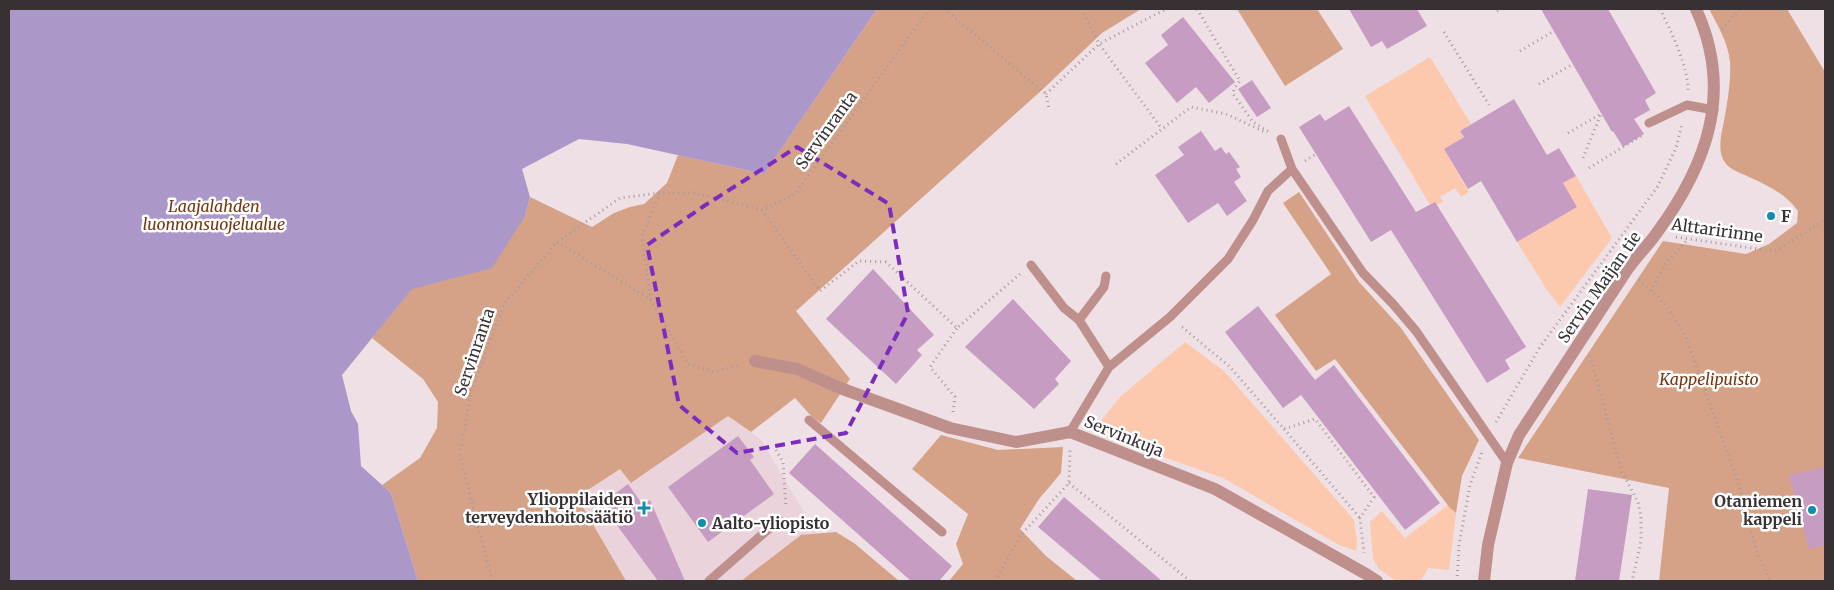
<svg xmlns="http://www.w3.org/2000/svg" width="1834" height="590" font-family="Merriweather,serif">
	<rect width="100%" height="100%" fill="#efe0e5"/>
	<path fill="#ead3da" d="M728,415L762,441L826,549L837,581H626L577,498L620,468L632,483Z"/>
	<path fill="#fcc9ae" d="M1430,57L1471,124L1460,131L1464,137L1444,149L1469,192L1461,197L1455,188L1440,197L1443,202L1437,205H1430L1365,96Z
		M1576,176L1612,238L1560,307L1547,290L1517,242L1577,207L1563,183Z
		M1185,342L1225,372L1354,520L1357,541L1356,551L1339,545L1223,478L1092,432L1120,397Z
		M1448,505L1456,513L1449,570L1428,568L1421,581H1396L1379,569L1373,559L1370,522L1382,511L1405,538Z"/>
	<path fill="#d5a287" d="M877,9H1141L1102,33L1042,90L796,311L850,379L821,423L812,417L795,398L751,432L728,416L631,483L620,469L577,497L626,581H418L391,493L382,485L420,458L437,428L438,402L423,379L372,338L412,288L525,216L530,197L592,227L614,213L630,207L644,204L667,183L678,155L764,174Z
		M1237,9H1317L1343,49L1285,86Z
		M1709,9H1787L1825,72V581H1659L1669,488L1518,458L1663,241L1746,254L1769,244L1797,223L1798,211C1786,194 1767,185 1749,177C1741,173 1731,170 1726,164C1715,150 1723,130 1725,115C1728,99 1731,79 1730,62C1728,42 1718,26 1709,9Z
		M1299,192L1359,282L1401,328L1479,440L1462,476L1456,513L1450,508L1335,359L1316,371L1275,315L1331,274L1283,203Z
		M941,435L998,450L1063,447L1061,473L1039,499L1020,529L1046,556L1077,581H949L963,564L956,544L968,514L912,469Z
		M836,532L854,543L899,581H741L801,535Z"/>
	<path fill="#ab98c8" d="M9,9H877L764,174L627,144L579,139L522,169L530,197L525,216L492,268L412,289L342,375L351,411L358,424L361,466L391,493L418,581H9Z"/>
	<path fill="#c69cc2" d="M1349,9H1417L1427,26L1387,49L1382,41L1371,47Z
		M1541,9H1608L1656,93L1645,100L1650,110L1634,119L1644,134L1623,147L1613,131L1612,132Z
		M1183,17L1235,82L1209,103L1196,87L1177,103L1145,63L1168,45L1161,35Z
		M1252,80L1271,108L1257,117L1238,89Z
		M1514,99L1547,155L1559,148L1576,176L1563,183L1577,207L1517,242L1481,181L1468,189L1444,149L1464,137L1460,131Z
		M1349,106L1416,212L1435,202L1526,347L1505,360L1510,369L1487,383L1391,230L1371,242L1299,127L1320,114L1325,121Z
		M1201,131L1215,151L1221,147L1226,154L1229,152L1240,167L1236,169L1241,177L1234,182L1247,201L1227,216L1218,203L1188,223L1155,175L1184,155L1178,147Z
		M873,269L934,335L917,350L922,355L896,384L826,319Z
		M1013,299L1071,361L1055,379L1059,384L1034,409L965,347Z
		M1258,306L1315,380L1334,365L1440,503L1405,530L1301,395L1283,408L1225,332Z
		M738,436L754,457L750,460L774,494L708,542L668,487Z
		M815,444L952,566L939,581H911L789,473Z
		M1825,467V545L1809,549L1789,475Z
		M628,484L643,505L650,500L685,581H658L608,513L611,512L604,502Z
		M1588,489L1632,495L1619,581H1575Z
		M1064,497L1162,581H1102L1038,527Z"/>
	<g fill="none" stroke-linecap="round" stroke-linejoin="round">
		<path stroke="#a59a9d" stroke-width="3" stroke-dasharray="1 4" stroke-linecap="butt" d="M944,9L1046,94L1049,110
			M1082,9L1099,44L1162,129
			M1197,9L1240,81L1234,89L1233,94L1253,122L1269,132
			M1660,9C1670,29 1689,68 1688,91
			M1497,11L1501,9
			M1722,29L1740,9
			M1444,32L1489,105
			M1520,51L1554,31
			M1539,84L1573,64
			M1046,94L1099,44L1166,9
			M1568,133L1601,114
			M1583,158L1601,114
			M1305,161L1316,154
			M1116,164L1191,107L1226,114L1267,133
			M1589,168L1641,136
			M762,210L820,291L859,261L886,262L957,328L1020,274
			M1676,237L1765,250H1777L1825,220
			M557,242L651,300L688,364L714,372L740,365
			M1639,280L1666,305L1686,337L1741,491L1756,550L1770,581
			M1651,291L1666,263L1688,239
			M651,300L642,236L660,193
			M1182,327L1229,366L1284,429L1315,419L1374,497L1360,518L1364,553
			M1590,356L1622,472L1638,502L1641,517V541L1632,581
			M953,412L955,397L930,367L957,328
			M1496,422L1540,347L1658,186L1676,148L1682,124
			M1284,429L1360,518
			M776,450L783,462L786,507
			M1069,483L1190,581
			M492,581L460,455L471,392L504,304L557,242L620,198L660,193H694L762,210L795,194L929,9
			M995,581L1021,535L1069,483L1070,450
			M1457,581L1459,545L1470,485L1482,452"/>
		<path stroke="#bf8f8c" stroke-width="9" d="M1649,123L1687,105L1714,110
			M1281,139L1292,169L1363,273L1393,304L1416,331L1507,463
			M1031,265L1064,308L1079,320L1109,367
			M1079,320L1104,287L1106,276
			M809,420L942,532
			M1070,432L1109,367L1170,317L1228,259L1253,220L1268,191L1292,169
			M709,581L779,520"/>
		<path stroke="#bf8f8c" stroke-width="12" d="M755,361L797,369L840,388L950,428L1016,442L1070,432L1215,489L1366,574L1377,581
			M1484,581L1488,545L1507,463L1519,435C1554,381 1590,327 1625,273C1634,259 1646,248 1656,234C1707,165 1734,92 1696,9"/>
	</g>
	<path fill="none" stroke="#7b2cbf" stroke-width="4" stroke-dasharray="10 6" stroke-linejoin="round" d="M797,147L889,204L908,313L846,433L737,453L679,405L647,245L704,206Z"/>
	<g fill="#118dae" stroke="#fff" stroke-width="2">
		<circle cx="1771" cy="216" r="5"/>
		<path d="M641.5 500.5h5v5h5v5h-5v5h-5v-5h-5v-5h5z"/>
		<circle cx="1812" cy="510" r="5"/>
		<circle cx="702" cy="523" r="5"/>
	</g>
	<g text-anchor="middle" stroke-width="5" stroke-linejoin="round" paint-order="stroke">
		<g font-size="16" fill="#373133" stroke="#fff">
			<text transform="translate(826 130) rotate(-54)" y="6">Servinranta</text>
			<text transform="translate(1717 230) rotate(8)" y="6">Alttaririnne</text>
			<text transform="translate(1599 287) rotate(-55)" y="6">Servin Maijan tie</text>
			<text transform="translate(474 352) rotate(-71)" y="6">Servinranta</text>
			<text transform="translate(1124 436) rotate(22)" y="6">Servinkuja</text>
		</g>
		<g font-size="16" font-style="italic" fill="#75370e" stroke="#fff">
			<text x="214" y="212">Laajalahden<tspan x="214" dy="18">luonnonsuojelualue</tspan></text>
			<text x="1709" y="385">Kappelipuisto</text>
		</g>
		<g font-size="16" font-weight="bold" fill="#373133" stroke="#fff" text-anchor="start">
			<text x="1781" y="222">F</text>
			<text x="633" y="505" text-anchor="end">Ylioppilaiden<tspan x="633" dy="18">terveydenhoitosäätiö</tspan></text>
			<text x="1802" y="507" text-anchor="end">Otaniemen<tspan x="1802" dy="18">kappeli</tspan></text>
			<text x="712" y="529">Aalto-yliopisto</text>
		</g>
	</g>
	<rect width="1834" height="590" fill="none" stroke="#373133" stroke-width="20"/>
</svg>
